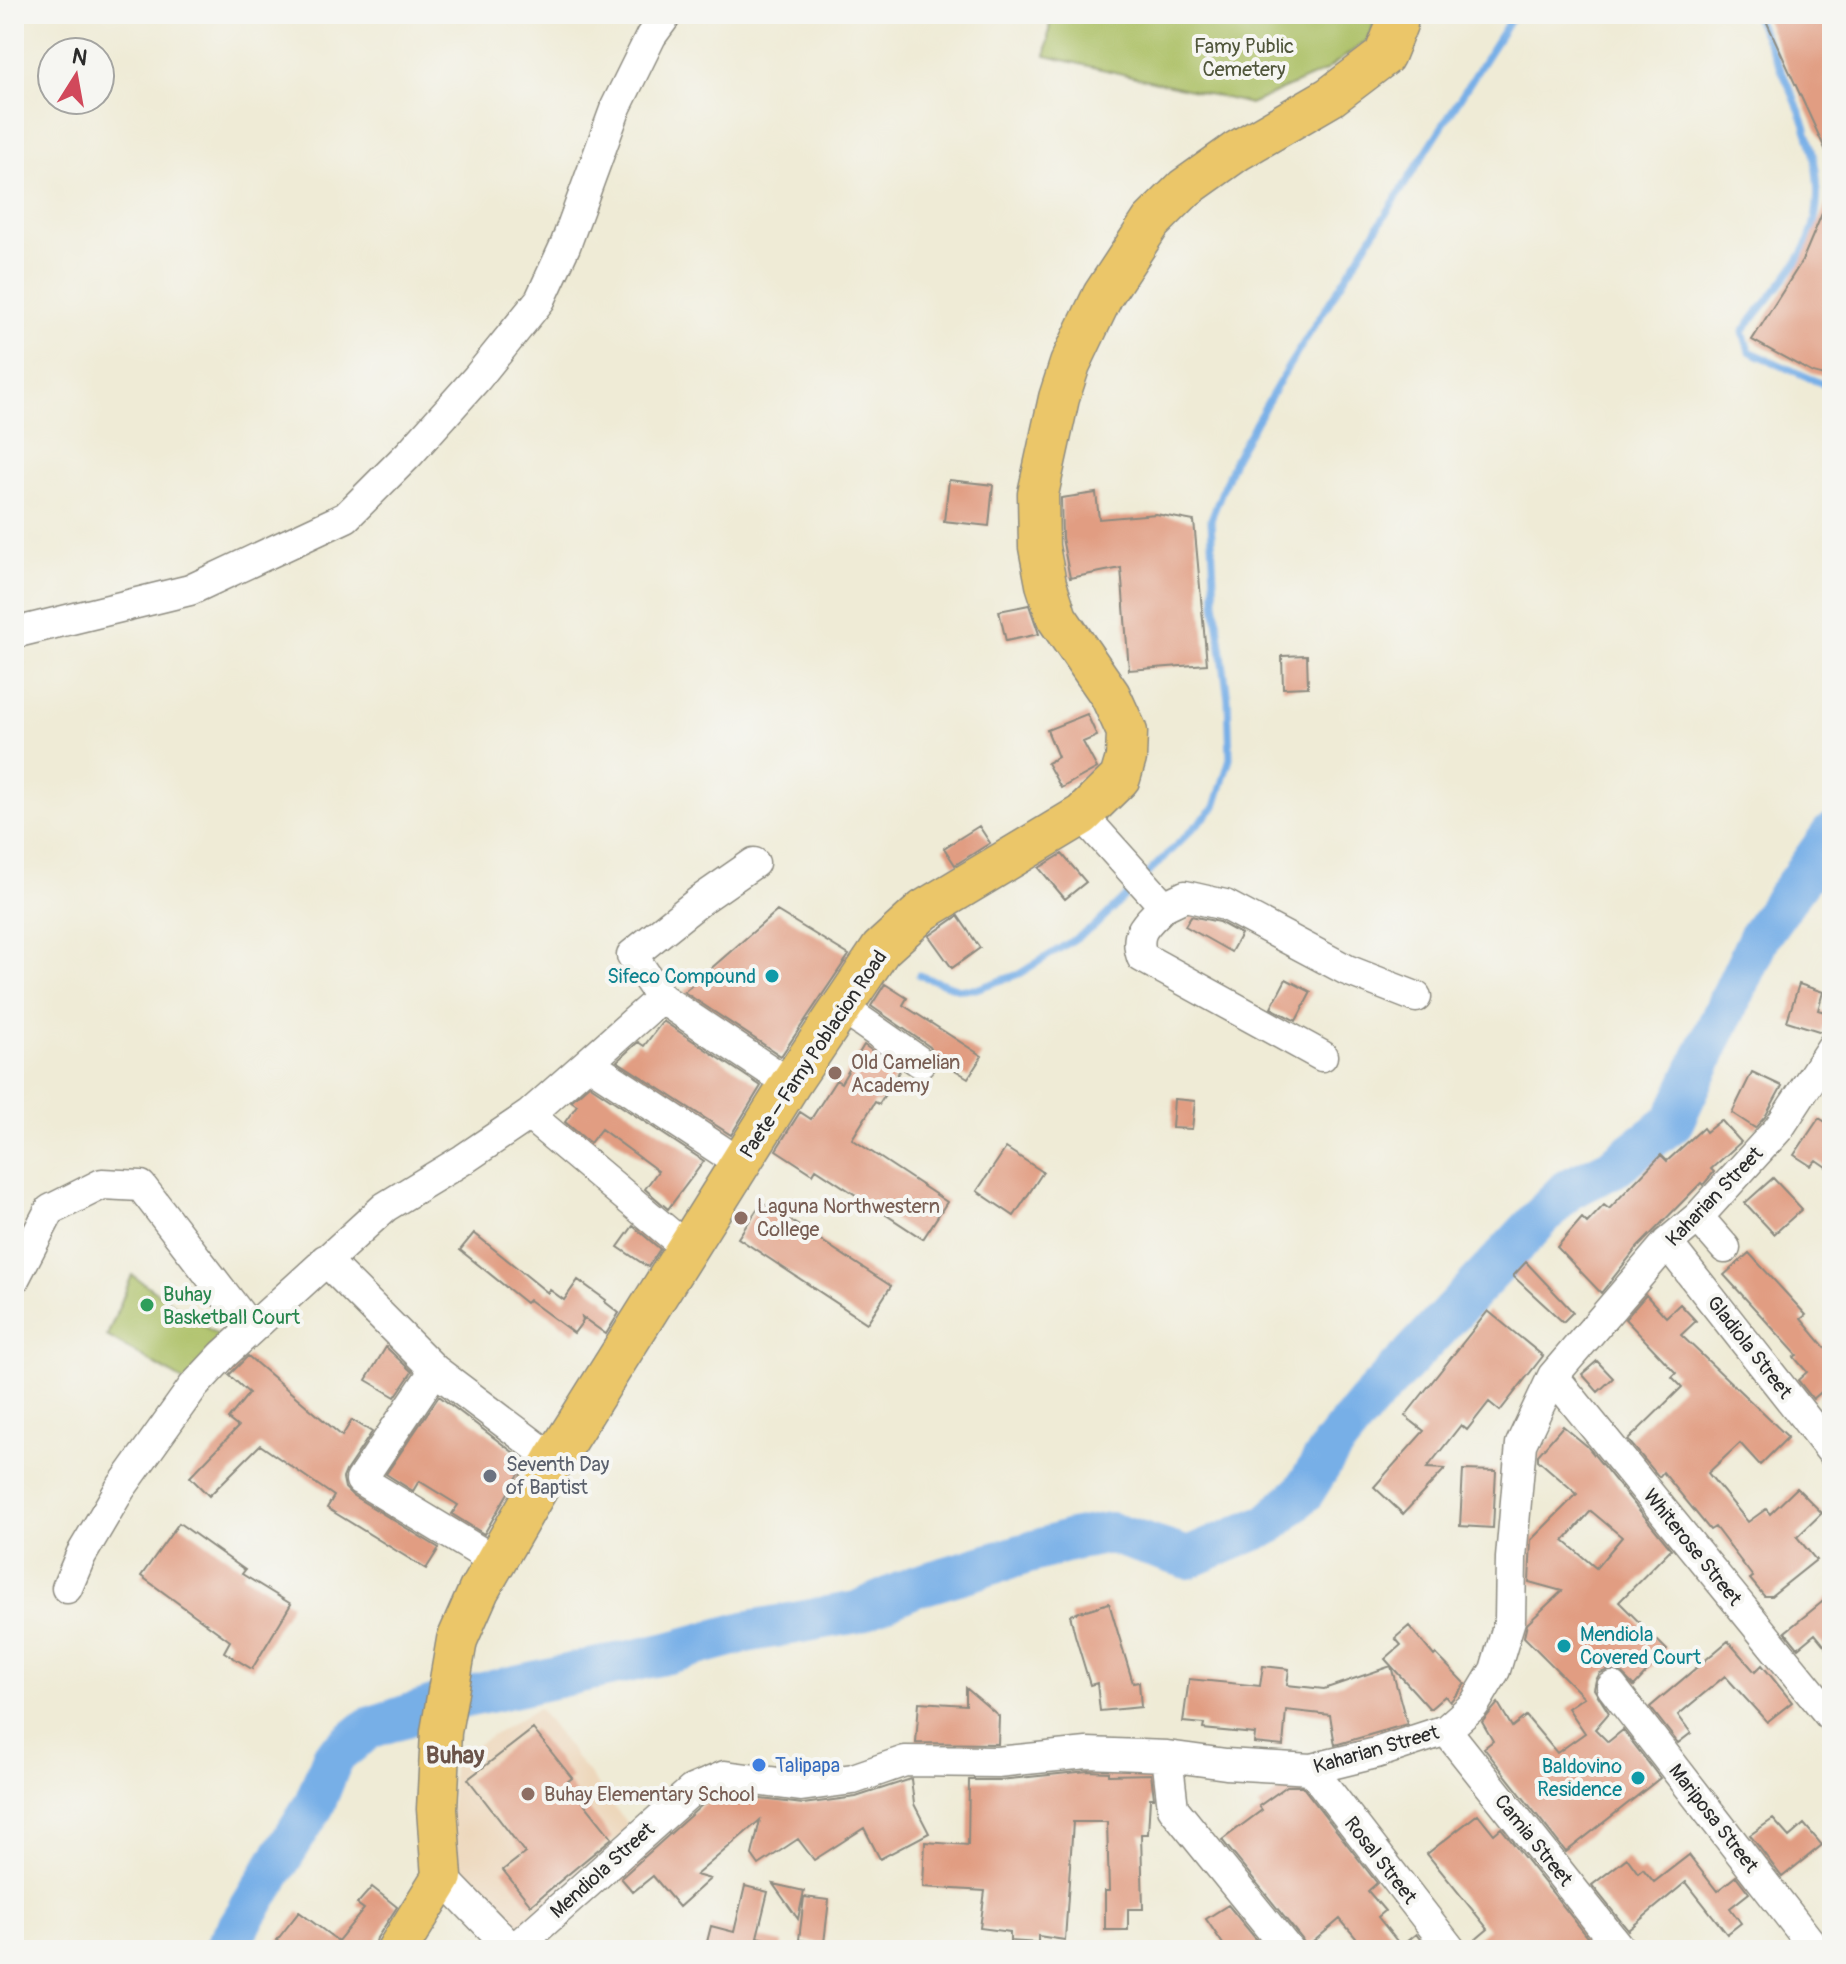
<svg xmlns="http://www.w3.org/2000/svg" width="1846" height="1964" font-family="Pangolin,sans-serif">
	<rect width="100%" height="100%" fill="#f6f6f2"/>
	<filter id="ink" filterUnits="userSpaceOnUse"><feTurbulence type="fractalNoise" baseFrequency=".0125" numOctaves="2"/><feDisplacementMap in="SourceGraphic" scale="16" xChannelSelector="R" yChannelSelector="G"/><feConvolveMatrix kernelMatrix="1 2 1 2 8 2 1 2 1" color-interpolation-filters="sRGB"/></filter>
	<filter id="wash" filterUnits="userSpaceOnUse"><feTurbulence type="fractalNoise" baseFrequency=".006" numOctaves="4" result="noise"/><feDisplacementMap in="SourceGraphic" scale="32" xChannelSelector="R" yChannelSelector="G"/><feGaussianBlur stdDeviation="1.8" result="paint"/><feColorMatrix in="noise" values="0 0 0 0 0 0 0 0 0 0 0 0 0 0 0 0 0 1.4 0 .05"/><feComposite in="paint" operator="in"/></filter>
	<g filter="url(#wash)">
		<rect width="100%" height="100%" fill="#efebd6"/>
		<path fill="#edd7bb" d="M538,1708L630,1827L514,1934L450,1875L452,1760Z"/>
		<path fill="#abbf63" stroke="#6b7547" stroke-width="2" d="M1051,14H1377L1369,39L1325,71L1250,104L1046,56Z
			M132,1275L223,1339L193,1387L107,1336Z"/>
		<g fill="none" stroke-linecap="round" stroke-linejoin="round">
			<path stroke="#77afe7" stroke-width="7" d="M1754,14C1787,85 1846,176 1802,254C1787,280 1761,306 1743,332L1749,351L1832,388
				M1146,875L1215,807L1230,758L1228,699L1215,602L1211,519L1235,458L1288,367L1514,14
				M919,975L959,989H976L1019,974L1094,927L1133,889"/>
			<path stroke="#77afe7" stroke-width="42" d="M224,1950L314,1805L333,1757L369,1728L461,1698L668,1653L745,1632L857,1612L914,1587L1072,1540L1110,1533L1188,1558L1269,1524L1303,1493L1333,1445L1367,1403L1567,1190L1612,1168L1673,1122L1760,935L1832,834"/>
		</g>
		<g id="blocks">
			<path fill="#e19d82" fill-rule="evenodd" d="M1763,14H1832V164Z
				M1832,190V378L1813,373L1752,340L1802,261Z
				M949,480L993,485L989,526L944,521Z
				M1096,493L1099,519L1156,514L1194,521L1207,664L1129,670L1121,568L1070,578L1062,538L1061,498Z
				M1029,605L1039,634L1006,641L999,611Z
				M1307,655L1308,687L1283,688L1282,656Z
				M1087,714L1097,736L1083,742L1097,768L1061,788L1047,763L1058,757L1047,730Z
				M979,826L990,843L955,865L944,848Z
				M1062,854L1086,882L1065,899L1039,868Z
				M777,911L849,955L781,1056L684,992Z
				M958,916L980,948L952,968L929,936Z
				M1191,916L1219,922L1241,934L1231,952L1185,926Z
				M1286,979L1311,992L1296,1021L1271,1008Z
				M885,984L907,998L903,1005L982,1056L968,1078L937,1059L930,1047L871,1006Z
				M1799,984L1823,992L1818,1010L1828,1013L1822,1032L1787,1021Z
				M663,1021L761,1086L731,1135L617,1061L638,1042L644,1046Z
				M864,1045L900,1070L879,1104L875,1102L852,1139L947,1202L923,1239L816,1169L813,1174L776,1150L800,1112L811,1119L836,1080L841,1083Z
				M1752,1072L1782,1086L1765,1117L1755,1128L1732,1113Z
				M589,1085L704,1161L668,1209L645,1189L658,1171L601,1129L590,1143L565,1122L577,1105L571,1101Z
				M1174,1099L1195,1101L1192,1129L1172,1128Z
				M1819,1118L1832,1126V1171L1816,1160L1811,1166L1794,1155Z
				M1721,1120L1741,1142L1711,1169L1714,1172L1703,1185L1701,1183L1637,1248L1601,1293L1557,1247L1582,1218L1587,1223L1604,1205L1609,1209L1661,1155L1667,1161L1703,1128L1706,1132Z
				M1006,1148L1043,1172L1014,1216L977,1191Z
				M1773,1178L1802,1209L1774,1234L1745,1203Z
				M762,1202L891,1286L867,1323L738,1238Z
				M633,1226L660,1249L648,1267L618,1247Z
				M474,1233L548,1293L550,1290L564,1300L578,1280L606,1300L605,1302L619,1313L606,1334L582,1317L583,1321L574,1333L529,1300L526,1303L460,1250Z
				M1749,1253L1806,1315L1801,1319L1832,1356V1383L1813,1399L1798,1380L1807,1372L1794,1357L1797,1355L1724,1275Z
				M1526,1262L1573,1312L1563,1322L1513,1276Z
				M1646,1295L1666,1317L1680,1304L1696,1321L1681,1335L1788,1437L1760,1465L1740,1443L1708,1473L1748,1522L1766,1509L1770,1514L1797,1488L1822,1513L1797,1537L1816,1560L1771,1596H1764L1750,1579L1753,1577L1715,1527L1710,1530L1663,1472L1659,1477L1628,1440L1682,1387L1672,1377L1676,1373L1625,1319Z
				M1488,1311L1543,1356L1500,1411L1489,1402L1467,1430L1461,1425L1427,1468L1445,1469L1403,1514L1374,1487L1424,1431L1405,1416Z
				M386,1347L412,1372L395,1397L366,1380Z
				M248,1356L342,1436L352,1420L372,1432L346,1471L343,1478L345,1488L352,1495L439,1548L426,1569L327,1508L334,1496L260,1445L209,1496L190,1477L238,1427L228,1419L249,1393L229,1375Z
				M1597,1361L1613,1378L1598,1392L1582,1374Z
				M439,1396L526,1462L484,1534L452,1514L458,1505L419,1481L413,1491L386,1474Z
				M1563,1426L1587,1446L1671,1549L1619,1602L1667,1650L1634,1686L1619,1671L1610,1669L1600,1673L1596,1680L1594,1689L1609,1713L1595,1729L1608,1742L1623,1730L1660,1778L1566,1852L1484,1748L1493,1741L1482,1722L1498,1703L1512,1727L1526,1716L1557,1753L1585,1733L1568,1708L1584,1697L1524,1637L1527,1624L1562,1591L1529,1582L1531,1540L1577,1494L1538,1460V1455ZM1591,1511L1622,1537L1596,1568L1564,1541Z
				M1463,1470L1496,1471L1493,1528L1460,1526Z
				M179,1523L245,1570L242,1574L291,1604L252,1669L224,1652L230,1641L141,1576Z
				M1832,1594V1655L1815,1634L1798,1648L1785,1632Z
				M1109,1603L1133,1683L1139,1682L1141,1707L1100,1711L1097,1683L1090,1685L1075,1635L1070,1615Z
				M1409,1626L1434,1656L1436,1654L1465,1684L1450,1702L1445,1696L1430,1709L1385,1659L1401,1645L1395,1638Z
				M1728,1641L1755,1672L1762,1665L1792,1702L1767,1722L1725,1676L1678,1715L1691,1733L1678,1743L1650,1707Z
				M1263,1666L1289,1669L1287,1685L1324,1689L1391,1666L1407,1724L1335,1745L1330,1715L1286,1710L1283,1746L1254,1743L1255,1734L1203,1729L1204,1724L1183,1722L1189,1679L1260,1686Z
				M966,1688L999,1716L998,1744L916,1743L919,1702L966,1705Z
				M533,1729L572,1778L567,1782L612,1838L531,1905L503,1870L525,1853L468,1779Z
				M1088,1771L1109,1772V1775L1151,1774L1154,1798H1150L1148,1834H1141L1143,1909H1128V1930H1105V1891H1109L1107,1822H1073L1065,1940L1038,1936V1943L1010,1941V1932L980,1928L985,1891L923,1887L925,1842L968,1845L969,1780H999Z
				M911,1779L914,1804L929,1833L880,1859L864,1828L814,1860L798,1839L759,1865L752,1855L760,1820L696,1875L710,1879L679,1907L653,1876L633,1892L621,1878L702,1805L728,1794L739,1796L741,1799L744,1797L803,1804L856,1797Z
				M1287,1786H1302L1377,1883L1368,1891L1385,1911L1378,1917L1401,1946L1416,1934L1428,1950H1366L1340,1919L1306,1948L1302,1939L1222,1840L1262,1810L1259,1806Z
				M1478,1814L1494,1834L1501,1828L1598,1950H1469L1468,1946L1488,1929L1427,1854Z
				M1773,1819L1789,1837L1804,1824L1822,1845L1782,1877L1750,1835Z
				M1689,1855L1717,1891L1736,1876L1749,1893L1730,1908L1741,1923L1727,1934L1686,1882L1628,1930L1592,1885L1627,1858L1638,1873L1643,1869L1654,1882Z
				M773,1884L804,1891L798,1919Z
				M745,1886L768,1892L757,1937L782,1943L781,1950H705L711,1926L734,1932Z
				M372,1887L397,1907L377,1938L374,1950H290L277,1940L299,1912L338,1941L364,1909L357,1904Z
				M804,1897L829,1900L824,1943L799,1940Z
				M1228,1905L1265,1950H1227L1206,1919Z"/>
		</g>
	</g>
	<g filter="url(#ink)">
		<use href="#blocks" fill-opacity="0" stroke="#8d8b80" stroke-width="2"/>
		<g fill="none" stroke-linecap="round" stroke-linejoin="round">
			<g stroke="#8d8b80" stroke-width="33">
				<path id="minor" d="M14,633L190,590L346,517L409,454L477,378L540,300L565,246L616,107L651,36L667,14
					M1082,815L1164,906L1185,896L1225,905L1347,970L1416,997
					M1164,906C1148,923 1133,931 1142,957L1322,1056
					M661,998L790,1084
					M841,1007L920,1062
					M588,1063L740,1163
					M529,1115L688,1249
					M1698,1217L1725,1248
					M1667,1243L1832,1452
					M325,1260L435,1370L554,1460
					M14,1279L50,1210L102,1184L141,1186L251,1329
					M435,1370L361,1480L495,1561
					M1553,1376L1832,1718
					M67,1588L81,1555L120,1489L193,1387L223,1355L385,1207L464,1159L529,1115L661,998L632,955L702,899L754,863
					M1612,1687L1816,1950
					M1446,1730L1621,1950
					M1167,1756L1173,1808L1288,1950
					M1311,1769L1451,1950
					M442,1877L513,1950
					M513,1950L692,1790L725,1776L801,1786L853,1779L905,1761L997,1762L1087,1753L1167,1756L1226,1764L1311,1769L1376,1753L1446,1730L1474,1705L1495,1670L1510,1620L1511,1558L1521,1444L1553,1376L1667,1243L1698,1217L1779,1128L1832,1047"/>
			</g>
			<g stroke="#8d8b80" stroke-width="43">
				<path id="major" d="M397,1950L442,1877L437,1809L441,1732L457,1640L479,1590L554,1460L790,1084L881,949L924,910L1082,815L1120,778L1126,758L1127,732L1110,695L1057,618L1046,584L1039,547L1038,494L1059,398L1070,364L1103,295L1151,222L1185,188L1237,151L1330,97L1384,56L1397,24L1398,14"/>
			</g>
			<use href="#minor" stroke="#fff" stroke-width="30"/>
			<use href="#major" stroke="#ebc669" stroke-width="40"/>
		</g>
	</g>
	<g fill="#0f9aa8" stroke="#f6f6f2" stroke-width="3">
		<circle cx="772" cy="976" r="8"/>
		<circle cx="1564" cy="1646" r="8"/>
		<circle cx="1638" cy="1778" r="8"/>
	</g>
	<g fill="#8d6e63" stroke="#f6f6f2" stroke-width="3">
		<circle cx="835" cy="1073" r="8"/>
		<circle cx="741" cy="1218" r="8"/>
		<circle cx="528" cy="1794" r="8"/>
	</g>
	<circle fill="#2e9e5b" stroke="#f6f6f2" stroke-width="3" cx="147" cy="1305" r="8"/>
	<circle fill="#6b7280" stroke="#f6f6f2" stroke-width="3" cx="490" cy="1476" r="8"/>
	<circle fill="#3f7fe0" stroke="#f6f6f2" stroke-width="3" cx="759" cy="1765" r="8"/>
	<g text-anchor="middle" stroke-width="8" stroke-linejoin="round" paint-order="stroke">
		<g font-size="20" fill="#51573c" stroke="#f6f6f2">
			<text x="1244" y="53">Famy Public<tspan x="1244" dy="23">Cemetery</tspan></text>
		</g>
		<g font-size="20" fill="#0d838f" stroke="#f6f6f2" text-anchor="end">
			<text x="756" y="983">Sifeco Compound</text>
			<text x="1580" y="1641" text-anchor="start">Mendiola<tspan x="1580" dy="23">Covered Court</tspan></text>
			<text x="1622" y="1773">Baldovino<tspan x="1622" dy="23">Residence</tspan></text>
		</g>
		<g font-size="20" fill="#2b2b2b" stroke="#f6f6f2">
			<text transform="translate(813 1054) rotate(-56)" y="7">Paete – Famy Poblacion Road</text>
			<text transform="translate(1714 1196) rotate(-46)" y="7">Kaharian Street</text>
			<text transform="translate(1750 1347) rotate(52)" y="7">Gladiola Street</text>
			<text transform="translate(1693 1547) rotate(51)" y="7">Whiterose Street</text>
			<text transform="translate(1376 1749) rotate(-16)" y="7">Kaharian Street</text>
			<text transform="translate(1714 1818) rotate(52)" y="7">Mariposa Street</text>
			<text transform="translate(1534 1840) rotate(51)" y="7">Camia Street</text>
			<text transform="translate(1381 1860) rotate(52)" y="7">Rosal Street</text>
			<text transform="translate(602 1870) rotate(-42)" y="7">Mendiola Street</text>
		</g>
		<g font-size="20" fill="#785e54" stroke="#f6f6f2" text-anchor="start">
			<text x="851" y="1069">Old Camelian<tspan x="851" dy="23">Academy</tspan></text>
			<text x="757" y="1213">Laguna Northwestern<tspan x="757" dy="23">College</tspan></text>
			<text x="544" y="1801">Buhay Elementary School</text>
		</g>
		<g font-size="20" fill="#27864d" stroke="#f6f6f2" text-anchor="start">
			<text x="163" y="1301">Buhay<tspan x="163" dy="23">Basketball Court</tspan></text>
		</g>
		<g font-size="20" fill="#5b616d" stroke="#f6f6f2" text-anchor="start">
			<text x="506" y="1471">Seventh Day<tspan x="506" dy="23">of Baptist</tspan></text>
		</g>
		<g font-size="20" fill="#366cbe" stroke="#f6f6f2" text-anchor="start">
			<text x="775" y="1772">Talipapa</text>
		</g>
		<g font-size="24" font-weight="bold" fill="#6b5349" stroke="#f6f6f2">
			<text x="455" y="1763">Buhay</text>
		</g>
	</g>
	<rect width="1846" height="1964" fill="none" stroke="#f6f6f2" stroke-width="48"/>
	<g transform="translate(76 76) rotate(11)"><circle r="38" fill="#f6f6f2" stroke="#a5a5a2" stroke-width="2"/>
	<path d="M0-6L14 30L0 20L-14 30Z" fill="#d1495b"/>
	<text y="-12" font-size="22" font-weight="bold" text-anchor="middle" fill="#2b2b2b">N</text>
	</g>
</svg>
